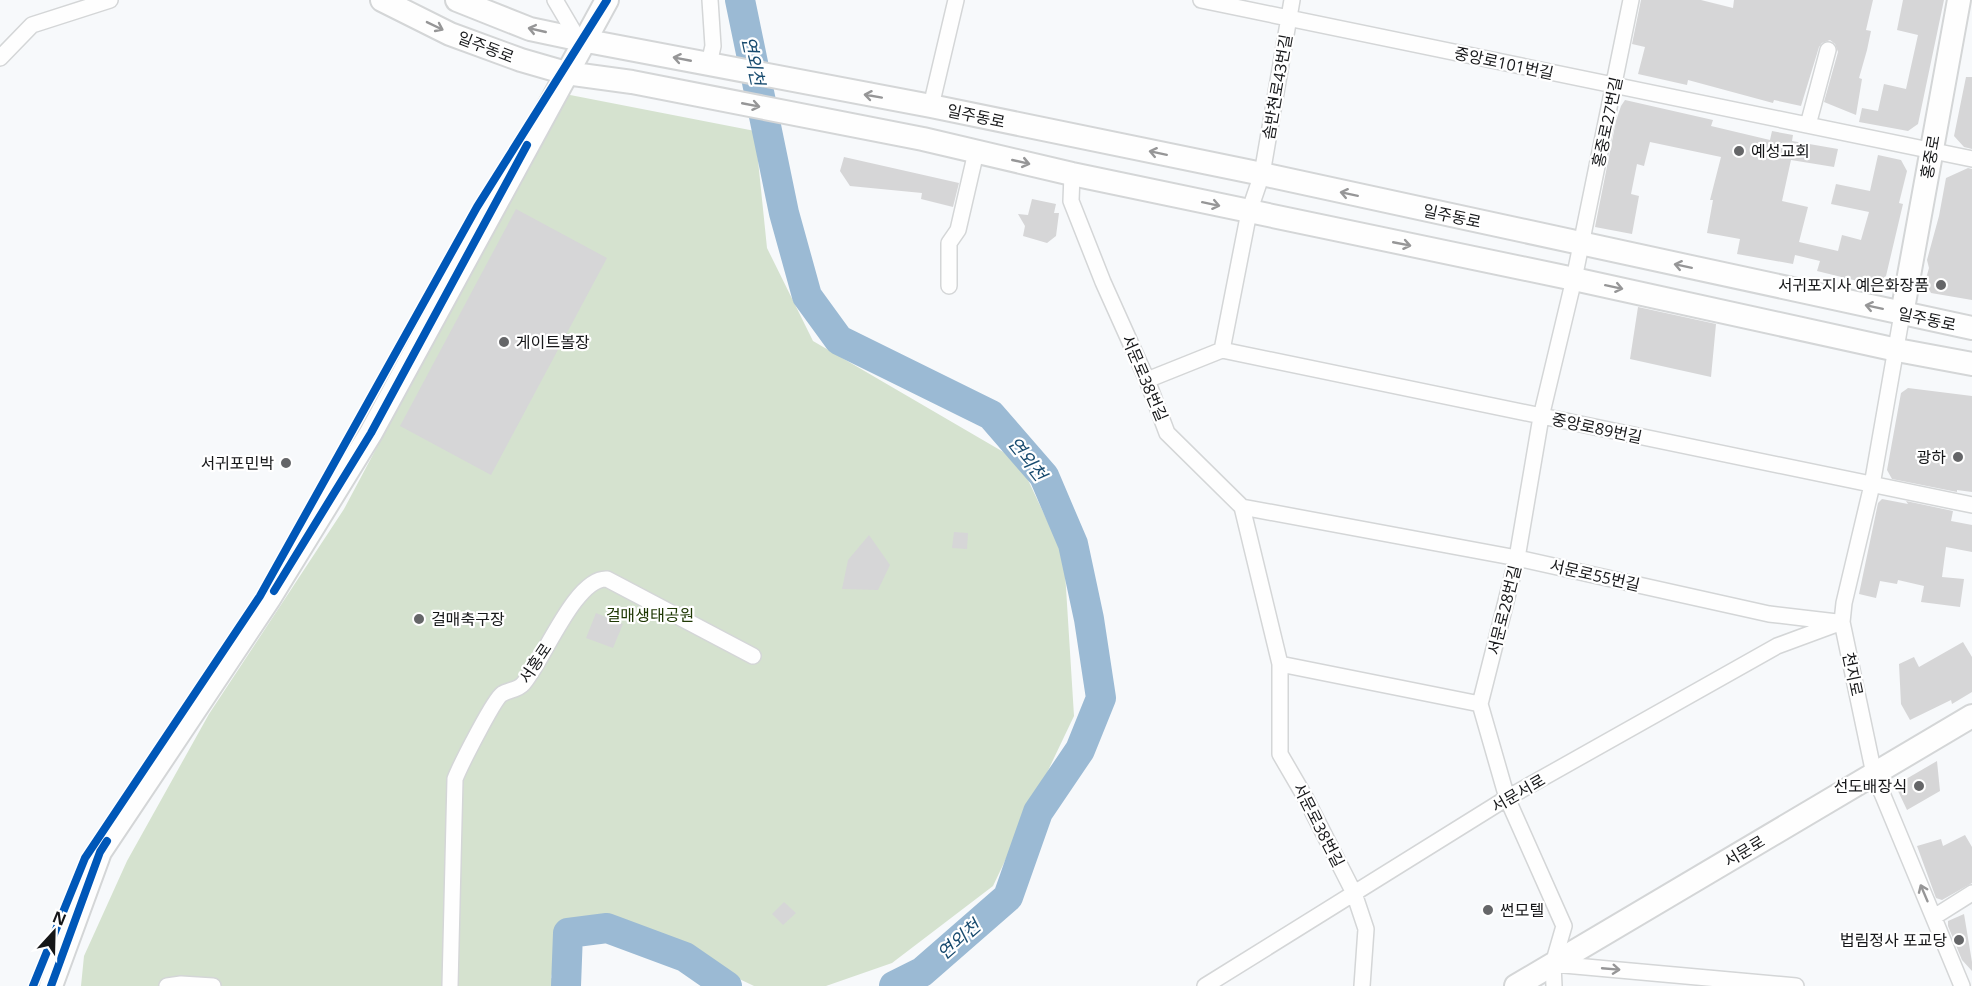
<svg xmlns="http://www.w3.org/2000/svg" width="1972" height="986" font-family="'Open Sans','Noto Sans KR',sans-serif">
	<rect width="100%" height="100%" fill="#f7f9fb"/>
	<path fill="#d5e2cf" d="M565,94L755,131L767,248L813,341L1019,461L1064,556L1074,716L993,886L892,963L826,986H754L647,935L563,924L551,978L571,986H81L84,956L127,861L209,714L344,509Z"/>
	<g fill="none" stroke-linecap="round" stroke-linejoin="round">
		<path stroke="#9bbad4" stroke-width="30" d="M740,0L784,213L807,296L839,340L991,415L1044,476L1073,544L1089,619L1101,698L1080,750L1038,812L1008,897L922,972L894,986
			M566,986L568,933L607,928L685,957L727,986"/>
	</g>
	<path fill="#d6d6d7" d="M1641,0H1701L1733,8L1734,0H1873L1866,30L1871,31L1867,50L1859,78L1862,79L1856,115L1824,102L1838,52L1835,44L1830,40L1822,43L1819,47L1801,106L1774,100L1773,103L1688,80L1687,85L1638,74L1645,47L1632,44Z
		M1903,0H1944L1918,124L1908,131L1859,122L1862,108L1878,111L1884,84L1906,89L1918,35L1897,30Z
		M1966,77H1972V149L1964,147L1954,136Z
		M1625,100L1713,120L1711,126L1770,140L1772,131L1793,135L1792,141L1838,149L1834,167L1791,160L1782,201L1808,207L1799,242L1838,251L1842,235L1861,240L1869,212L1831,204L1836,184L1870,191L1878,155L1901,160L1907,171L1899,203L1903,204L1886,276L1874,285L1817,271L1820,261L1795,255L1793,264L1737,254L1740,239L1707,233L1713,200H1710L1721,157L1650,142L1644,166L1637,164L1631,194L1639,196L1632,234L1595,227L1616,121L1621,106Z
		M844,157L959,183L953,207L921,199L922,193L850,186L840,171Z
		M1968,168L1972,169V300L1931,293L1925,282L1929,268L1927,260L1939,216L1946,178Z
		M1032,199L1056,204L1054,213H1059L1056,236L1047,243L1023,236L1025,226L1018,214L1028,215Z
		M516,209L607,258L491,475L400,426Z
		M1638,307L1716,324L1711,377L1630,359Z
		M1908,388L1972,396V492L1957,490V492L1892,479L1887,470L1901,393Z
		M1882,499L1908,504L1906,501L1953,511L1951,521L1972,525V552L1946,547L1942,577L1964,579L1960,607L1921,602L1924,586L1898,580L1897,584L1880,581L1876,598L1859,594L1878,503Z
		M954,532L968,533L967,549L952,548Z
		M869,535L890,565L878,590L842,589L848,560Z
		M596,613L623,624L613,648L586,638Z
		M1963,642L1972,657V692L1952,704L1951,700L1910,720L1901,704L1899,664L1914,657L1919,667Z
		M1937,761L1940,791L1907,810L1898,791L1901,782Z
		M1965,835L1972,847V883L1942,900L1936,898L1917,846L1941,839L1943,846Z
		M784,902L796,913L783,925L772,914Z
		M1964,914L1972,962V971L1962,960L1948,926V921Z"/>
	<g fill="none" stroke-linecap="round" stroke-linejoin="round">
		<g stroke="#d4d6d7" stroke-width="18">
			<path id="street" d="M555,0L578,39
				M1201,0L1972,159
				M1292,0L1262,174L1249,212L1222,350L1972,505
				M0,58L32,25L110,0
				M709,64L713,46L710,0
				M931,106L956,0
				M1808,125L1828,50
				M1072,174L1071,201L1103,282L1147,380L1167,433L1242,507L1280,664V754L1305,797L1354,893L1366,929L1362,986
				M949,286V243L958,230L976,152
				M1902,314L1872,485L1844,603L1842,622L1874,774L1962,986
				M1147,380L1222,350
				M1242,507L1517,558L1769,614L1837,622
				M1280,664L1480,704
				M1934,917L1972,893
				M1553,964L1796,986
				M167,986L181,984L213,986
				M450,986L455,779C460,766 494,699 502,694C508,690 518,690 523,684C543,662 575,577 607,579L753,656
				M1205,986L1507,798L1777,646L1842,622
				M1554,986L1553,964L1564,926L1507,798L1480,704L1517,558L1541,417L1574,279L1631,0"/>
		</g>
		<g stroke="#d4d6d7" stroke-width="26">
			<path id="secondary" d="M382,0L450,34L521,60L566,73L632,82L923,139L1072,174L1574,279L1897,350L1972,364
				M457,0L530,29L582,40L931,106L1262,174L1972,328
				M1902,314L1959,0
				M51,986L100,852L269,599L371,433L607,0
				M1516,986L1972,716"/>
		</g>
		<use href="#street" stroke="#fefefe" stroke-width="15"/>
		<use href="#secondary" stroke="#fefefe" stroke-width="22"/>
		<g stroke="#fff" stroke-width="11">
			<path id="cycleway" d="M274,591L371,433L527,145
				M33,986L85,858L260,596L477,207L607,0
				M51,986L100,852L107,841"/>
		</g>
		<use href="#cycleway" stroke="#0057b8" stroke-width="8"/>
	</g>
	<defs><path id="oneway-shaft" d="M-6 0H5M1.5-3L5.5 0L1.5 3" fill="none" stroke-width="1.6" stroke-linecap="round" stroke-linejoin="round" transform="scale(1.5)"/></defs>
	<g stroke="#969697">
		<use href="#oneway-shaft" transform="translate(435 26) rotate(26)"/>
		<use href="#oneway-shaft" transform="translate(537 30) rotate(-167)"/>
		<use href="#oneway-shaft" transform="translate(682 59) rotate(-169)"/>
		<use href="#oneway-shaft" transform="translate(873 96) rotate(-170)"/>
		<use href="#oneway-shaft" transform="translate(751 105) rotate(11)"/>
		<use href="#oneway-shaft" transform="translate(1158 153) rotate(-168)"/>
		<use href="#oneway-shaft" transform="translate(1021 162) rotate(13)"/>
		<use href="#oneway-shaft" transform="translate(1349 194) rotate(-168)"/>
		<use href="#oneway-shaft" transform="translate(1211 204) rotate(12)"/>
		<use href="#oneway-shaft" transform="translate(1402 244) rotate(11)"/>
		<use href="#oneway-shaft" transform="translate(1683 266) rotate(-168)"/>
		<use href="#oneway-shaft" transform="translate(1614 287) rotate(12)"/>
		<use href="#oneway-shaft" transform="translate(1874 307) rotate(-168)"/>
		<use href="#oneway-shaft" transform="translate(1924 893) rotate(-113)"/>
		<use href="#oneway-shaft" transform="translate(1611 969) rotate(5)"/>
	</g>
	<g fill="#656668" stroke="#fff" stroke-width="2">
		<circle cx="1739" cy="151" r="6"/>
		<circle cx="1941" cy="285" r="6"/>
		<circle cx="504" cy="342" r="6"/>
		<circle cx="1958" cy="457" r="6"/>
		<circle cx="286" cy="463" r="6"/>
		<circle cx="419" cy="619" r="6"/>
		<circle cx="1919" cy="786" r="6"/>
		<circle cx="1488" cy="910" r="6"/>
		<circle cx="1959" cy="940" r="6"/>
	</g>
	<g text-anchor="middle" stroke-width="4.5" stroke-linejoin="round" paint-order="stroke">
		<g font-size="16" fill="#161719" stroke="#fff">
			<text transform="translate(486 47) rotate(21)" y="6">일주동로</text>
			<text transform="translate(1504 63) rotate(12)" y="6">중앙로101번길</text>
			<text transform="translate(1277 87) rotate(-80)" y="6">솜반천로43번길</text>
			<text transform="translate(976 116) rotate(12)" y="6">일주동로</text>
			<text transform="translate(1607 122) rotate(-78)" y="6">홍중로27번길</text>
			<text transform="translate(1930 157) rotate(-80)" y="6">홍중로</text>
			<text transform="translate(1452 216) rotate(12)" y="6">일주동로</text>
			<text transform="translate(1927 319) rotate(12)" y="6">일주동로</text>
			<text transform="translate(1145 378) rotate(67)" y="6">서문로38번길</text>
			<text transform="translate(1597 428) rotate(12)" y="6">중앙로89번길</text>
			<text transform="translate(1595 575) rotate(13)" y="6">서문로55번길</text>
			<text transform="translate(1504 610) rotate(-76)" y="6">서문로28번길</text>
			<text transform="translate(535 663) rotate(-56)" y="6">서홍로</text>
			<text transform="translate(1853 674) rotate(78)" y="6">천지로</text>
			<text transform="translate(1518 793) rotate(-30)" y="6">서문서로</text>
			<text transform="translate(1319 825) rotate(63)" y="6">서문로38번길</text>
			<text transform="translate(1744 851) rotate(-31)" y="6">서문로</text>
		</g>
		<g font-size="16" fill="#161719" stroke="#fff" text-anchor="end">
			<text x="1751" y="157" text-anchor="start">예성교회</text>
			<text x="1929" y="291">서귀포지사 예은화장품</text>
			<text x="516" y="348" text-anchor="start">게이트볼장</text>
			<text x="1946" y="463">광하</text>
			<text x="274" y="469">서귀포민박</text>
			<text x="431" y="625" text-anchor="start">걸매축구장</text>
			<text x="1907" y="792">선도배장식</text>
			<text x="1500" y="916" text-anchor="start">썬모텔</text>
			<text x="1947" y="946">법림정사 포교당</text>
		</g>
		<g font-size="16" fill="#203905" stroke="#fff">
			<text x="650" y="621">걸매생태공원</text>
		</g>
		<g font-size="18" font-style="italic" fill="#184b6f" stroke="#fff">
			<text transform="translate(753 61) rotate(78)" y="6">연외천</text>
			<text transform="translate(1027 459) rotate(52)" y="6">연외천</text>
			<text transform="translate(959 940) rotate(-41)" y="6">연외천</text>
		</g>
	</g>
	<g transform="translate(54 932) rotate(22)" stroke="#ffffff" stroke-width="4.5" paint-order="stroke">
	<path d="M0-4.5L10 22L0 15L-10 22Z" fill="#161719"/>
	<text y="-9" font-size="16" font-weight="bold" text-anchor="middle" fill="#161719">N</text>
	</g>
</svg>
